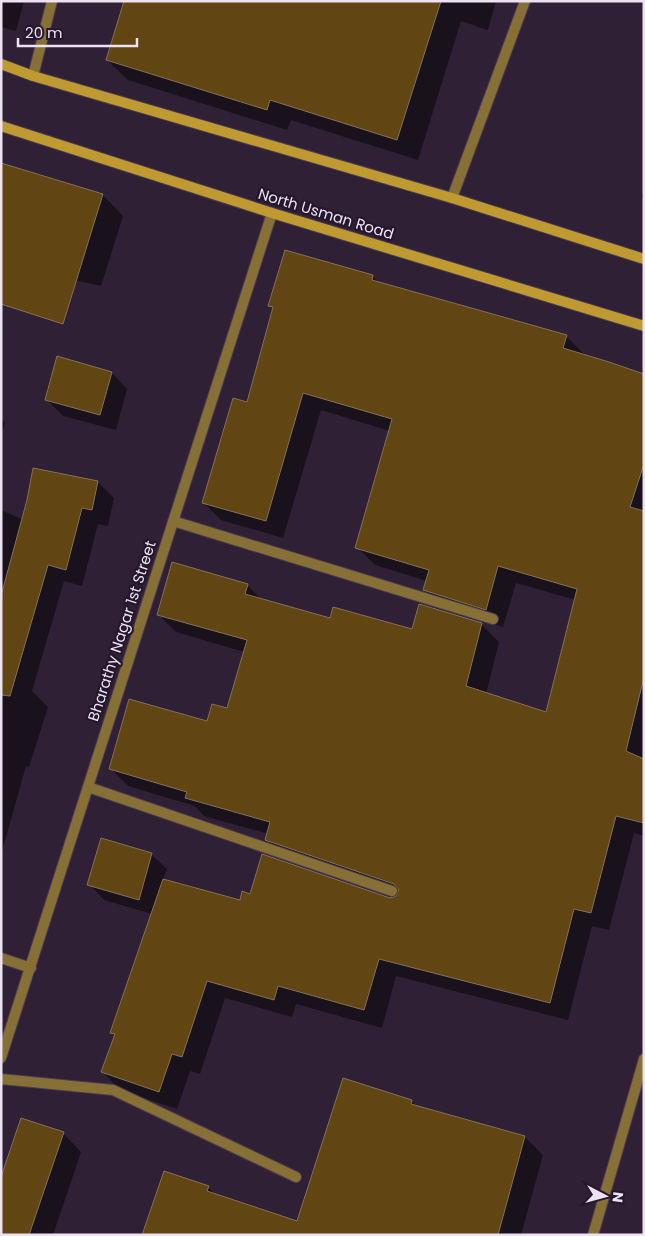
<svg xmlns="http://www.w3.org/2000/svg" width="645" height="1236" font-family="Poppins,sans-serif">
	<rect width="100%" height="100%" fill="#2f2036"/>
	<path fill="#0007" d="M1,1H24L16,31L1,27Z
		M125,1H496L488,30L461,21L418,160L291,120L287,130L128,80L107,60Z
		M37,175L103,195L123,216L101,286L51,275Z
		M644,190V200L641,197Z
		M372,276L380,284L566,336L584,354L583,355L644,375V836L634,833L609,930L592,926L568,1020L396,976L382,1028L296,1004L292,1017L225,998L200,1074L190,1071L177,1109L120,1090L103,1072L115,1036L111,1032L152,914L104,900L89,884L151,854L167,869L163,880L241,902L251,895L390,899L399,897L285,858L267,840L269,834L204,816L195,806L128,786L110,768L208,723L228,709L244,652L176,632L158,614L247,585L262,600L331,620L413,631L481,624L499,642L486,694L547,714L576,600L516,583L503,627L443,608L425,590L427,581L375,565L357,547L390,431L321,410L283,538L221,520L203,502L248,403L274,309L270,306Z
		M112,373L127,389L116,430L63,416L47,400Z
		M1,419L5,423L1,435Z
		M98,482L114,498L108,526L98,524L82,586L64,581L32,691L48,707L29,767L26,766L1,855V510L24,520Z
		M411,1101L418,1107L525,1137L543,1155L521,1235H144L208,1187L216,1195L297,1223Z
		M63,1133L81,1152L53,1235H1Z"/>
	<path fill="#614513" stroke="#837257" d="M124,1H441L397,140L270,100L267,110L106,60Z
		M1,163L103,194L63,324L1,304Z
		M285,250L373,275L372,280L567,335L563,348L609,362L644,374V464L630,507L644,511V677L626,751L644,759V823L616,816L591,913L574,909L550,1003L379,959L364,1010L278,986L274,1000L207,981L182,1057L172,1054L159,1092L101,1072L115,1034L110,1033L163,879L240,900L242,891L250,894L262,854L390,898L396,896L399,890L394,884L265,840L270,822L185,798L187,792L109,769L129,699L207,721L212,704L227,708L247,640L157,615L172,562L248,584L245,594L330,618L333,607L412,629L419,604L482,623L466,686L546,712L577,589L498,566L486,610L423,590L429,570L355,548L392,419L303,393L266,521L202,503L233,398L247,402L273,307L268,306Z
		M57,356L112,372L100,415L45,400Z
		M33,468L98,481L92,510L82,508L66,570L48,565L10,696L1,695V596L27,500Z
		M101,838L152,853L139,900L87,885Z
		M343,1078L412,1100L411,1104L525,1136L498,1235H142L164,1171L209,1186L207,1191L297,1221Z
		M21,1118L64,1132L29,1235H1V1177Z"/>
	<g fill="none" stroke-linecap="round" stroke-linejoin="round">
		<g stroke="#493b50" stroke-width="12">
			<path id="minor" d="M33,76L52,1
				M452,198L525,1
				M173,521L493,619
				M88,787L392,891
				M1,958L31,968
				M1,1058L272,213
				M1,1079L113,1090L296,1177
				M593,1235L644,1059"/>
		</g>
		<g stroke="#493b50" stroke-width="12">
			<path id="secondary" d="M1,64L33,76L452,198L644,259
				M1,126L272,213L644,326"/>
		</g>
		<use href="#minor" stroke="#877035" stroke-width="10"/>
		<use href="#secondary" stroke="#be9a31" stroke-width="10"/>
	</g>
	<g text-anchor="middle" stroke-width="4.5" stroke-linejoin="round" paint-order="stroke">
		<g font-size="15" fill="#ece2f1" stroke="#25172c">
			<text transform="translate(326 214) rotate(17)" y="5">North Usman Road</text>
			<text transform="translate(122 631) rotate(-72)" y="5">Bharathy Nagar 1st Street</text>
		</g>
	</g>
	<rect width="645" height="1236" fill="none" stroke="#ece2f1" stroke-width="5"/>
	<g transform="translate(605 1196) rotate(96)" stroke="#25172c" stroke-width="4" paint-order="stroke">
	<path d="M0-4L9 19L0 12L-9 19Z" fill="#ece2f1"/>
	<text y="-8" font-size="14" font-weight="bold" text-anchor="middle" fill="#ece2f1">N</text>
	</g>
	<path d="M18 38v8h119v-8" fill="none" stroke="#ece2f1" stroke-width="2.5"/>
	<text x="25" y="38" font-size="15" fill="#ece2f1" stroke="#25172c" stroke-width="4" paint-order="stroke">20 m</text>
</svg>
